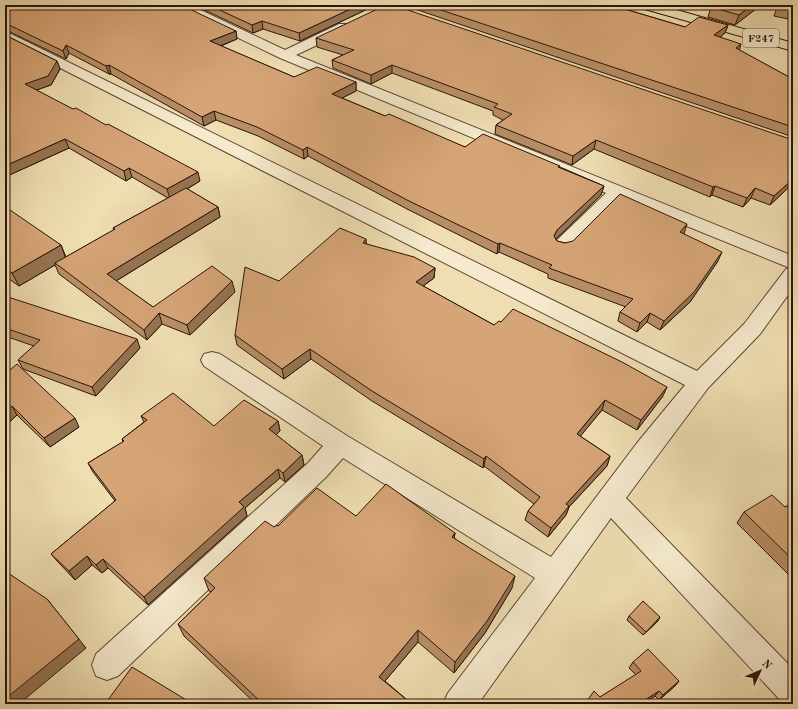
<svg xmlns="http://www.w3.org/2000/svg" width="798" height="709" font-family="'Old Standard TT',serif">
	<rect width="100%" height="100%" fill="#efdeb2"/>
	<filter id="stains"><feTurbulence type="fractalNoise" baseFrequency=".005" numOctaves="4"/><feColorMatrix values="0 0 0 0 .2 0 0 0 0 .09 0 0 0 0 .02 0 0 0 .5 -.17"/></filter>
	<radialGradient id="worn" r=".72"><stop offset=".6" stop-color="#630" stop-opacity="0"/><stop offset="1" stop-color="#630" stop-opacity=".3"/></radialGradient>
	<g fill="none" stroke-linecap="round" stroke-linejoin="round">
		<g stroke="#5b4632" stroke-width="2">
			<path id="minor" d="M174,5H190L285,50L339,24H349L350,27L349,30L296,55L793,256V288L760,334L708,388L626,498L793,669V704L782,702L611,518L478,704H443L448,693L535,578L343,458L326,477L118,676L107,680L96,676L92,665L96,654L308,463L323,446L204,366L201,360L204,354L212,352L220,354L349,437L551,557L637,443L685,385L5,40V31L697,371L744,324L786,269L790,268L620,199L570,249L563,251L556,249L554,245L556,241L606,193L280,58L176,8Z"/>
		</g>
		<g stroke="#2a1408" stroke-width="2">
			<path id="primary" d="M639,5H659L793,43V51L641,8Z"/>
		</g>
		<use href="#minor" fill="#f5eacd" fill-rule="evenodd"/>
		<use href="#primary" fill="#efdeb2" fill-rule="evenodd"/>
	</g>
	<path fill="#b88e66" stroke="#2a1408" d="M5,5L236,31L237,39L221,46L294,77L356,82V91L342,98L385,116L465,147L560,167L604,186L601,195L556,239L557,241L565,243L684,234L718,261L690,302L660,330L647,322L637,332L618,321L620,312L626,307L548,278V274L499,252L497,254L407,209L308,156L304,159L258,136L216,120L204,126L111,74H109L69,53L66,59L6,30H5Z
		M194,5H376L300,41L263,29L253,33Z
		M403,5H611L685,27L728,25L725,33L720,37L739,50L789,77L793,75V137Z
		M715,5H761L735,25L708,17L711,7Z
		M778,5H793V20L774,16Z
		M5,35L57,61L60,69L51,85L36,90L200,181L187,189L218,207L220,217L116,281L153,307L235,292L190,335L162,324L147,340L59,274L55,265L19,286L5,276V212L61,245L66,257L114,230L113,228L168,198L132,177L126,181L69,148L5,177Z
		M316,38L793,140V191L788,188L770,205L751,198L743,207L712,195L710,197L594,149L572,165L495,134L496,125L503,120L493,115V111L392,73L371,84L333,68L332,60L343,55L317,47Z
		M366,244L435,268L434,278L423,286L494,325L663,396L637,430L602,410L580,436L610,456L607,466L569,507L566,515L548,537L525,520L528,511L534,504L484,466L483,468L372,401L311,359L284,379L237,345L235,335L279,281Z
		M5,296L140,348L96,396L23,369L18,360L34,346L5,336Z
		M5,374L79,427L50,447L17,415L5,426Z
		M141,416L214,426L278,421L280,431L276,435L302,455L304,465L285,482L280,478L245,508L247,516L148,605L108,568L102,573L92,565L75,580L58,562L51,554L115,501L93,472L88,463L123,442L122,439L144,422Z
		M793,503V579L737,523L744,512L785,507Z
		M356,516L455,533L454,538L512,588L485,633L454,673L418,642L385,681L412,704H256L184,636L178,624L211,592L209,591L204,578L274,527L278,526Z
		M629,616L658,621L643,635L627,620Z
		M633,662L679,681L675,686L659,700L655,696L643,704H585L600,697L636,675L629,668Z"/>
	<path fill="#967453" stroke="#2a1408" d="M359,5H376L300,41L299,33Z
		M752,5H761L735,25L739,15Z
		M262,21L263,29L253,33L252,25Z
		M728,25L725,33L712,44L714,35Z
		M236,31L237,39L212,49L210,41Z
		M741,44L739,52L736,48Z
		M66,45L69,53L66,59L63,51Z
		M57,61L60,69L51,85L28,93L25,84Z
		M109,65L111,74H109L106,66Z
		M392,65V73L371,84V75Z
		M356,82V91L332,103V94Z
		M214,111L216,120L204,126L202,117Z
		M65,139L69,148L5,177V166Z
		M596,140L594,149L572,165L573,156Z
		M307,147L308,156L304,159L303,150Z
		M129,168L132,177L126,181L124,171Z
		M198,172L200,181L170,199L167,189Z
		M793,179L788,188L770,205L774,196Z
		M604,186L601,195L555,240L554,236L557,230Z
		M715,186L712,195L710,197L713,187Z
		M755,188L751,198L743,207L747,198Z
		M218,207L220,217L111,284L107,274Z
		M687,224L684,234L677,242L680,232Z
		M366,239L367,249L363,243Z
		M500,243L499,252L497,254L498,244Z
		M61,245L66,259L55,263V265L19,286L12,273Z
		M722,252L718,261L690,302L660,330L664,321Z
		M435,268L434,278L415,292L416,282Z
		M232,281L235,292L190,335L187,325Z
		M159,313L162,324L147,340L144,330Z
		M650,313L647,322L637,332L640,323Z
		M137,339L140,348L96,396L92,387Z
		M310,349L311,359L284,379L282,369Z
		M667,387L663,396L637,430L641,420Z
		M605,400L602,410L574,444L577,434Z
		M12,406L17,415L5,426V412Z
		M75,418L79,427L50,447L44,438Z
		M278,421L280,431L272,439L269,429Z
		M302,455L304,465L285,482L283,473Z
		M486,456L484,466L483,468L484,459Z
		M610,456L607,466L569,507L566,515L548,537L551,528L566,504Z
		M278,469L280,478L245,508L247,516L148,605L144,597L239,502Z
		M6,519L9,523L5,527V520Z
		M455,533L453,546L452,537Z
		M87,556L92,565L75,580L69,571Z
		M103,559L108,568L102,573L96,565Z
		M515,576L512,588L485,633L454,673L455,662Z
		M47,599L86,648L19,704H5V699Z
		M660,617L658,621L643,635L646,632Z
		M418,630V642L380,687L379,677Z
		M679,681L675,686L659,700L663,695Z
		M659,691L655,696L643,704H639Z"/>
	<path fill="#d6a577" stroke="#2a1408" d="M5,5H181L236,31L210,41L294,77L317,67L356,82L332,94L385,116L389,114L465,147L483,134L560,166L558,167L604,186L557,230L554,236L557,241L565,243L573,241L620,194L687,224L680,232L722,252L694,292L664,321L650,313L640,323L620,312L633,299L549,268L552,265L500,243L498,244L407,200L307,147L303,150L257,127L214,111L202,117L109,65L106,66L66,45L63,51L5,23Z
		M209,5H359L299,33L262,21L252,25Z
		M386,5H393L793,140V179L774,196L755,188L747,198L715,186L713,187L596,140L573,156L496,125L512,114L494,107L498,104L392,65L371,75L332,60L354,50L316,38Z
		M426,5H611L685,27L699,17L728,25L714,35L741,44L736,48L789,77L793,75V127Z
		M715,5H752L739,15L711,7Z
		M780,5H793V8Z
		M5,35L57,61L48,76L25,84L73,109L76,108L106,125L108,124L198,172L167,189L129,168L124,171L65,139L5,166Z
		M186,188L218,207L107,274L153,307L212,266L232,281L187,325L159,313L144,330L55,263L115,229L113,228Z
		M10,210L61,245L12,273L5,268V212Z
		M340,228L366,239L363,243L414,257L435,268L416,282L494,325L499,321L501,322L513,309L622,362L667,387L641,420L605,400L577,434L610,456L566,504L569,506L551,528L528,511L540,497L486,456L484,459L372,391L310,349L282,369L235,335L245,267L279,281Z
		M5,296L137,339L92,387L18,360L40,340L5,328Z
		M17,364L75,418L44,438L12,406L5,412V374Z
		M173,393L214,426L244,400L278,421L269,429L302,455L283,473L278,469L239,502L244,507L144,597L103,559L96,565L87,556L69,571L51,554L116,500L88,463L124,441L122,439L147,420L141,416Z
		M386,484L455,533L452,537L515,576L487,621L455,662L418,630L379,677L412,704H263L178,624L215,588L204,578L265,521L274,527L277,525L278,526L317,488L356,516Z
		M772,495L785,507L793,503V560L744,512Z
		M5,571L47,599L79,639L5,699Z
		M643,601L660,617L646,632L629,616Z
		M648,649L679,681L663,695L659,691L639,704H585L594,691L600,697L641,671L633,662Z
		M132,667L193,704H105Z"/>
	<g text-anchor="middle" stroke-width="3.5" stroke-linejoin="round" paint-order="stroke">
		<rect fill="#f5eacd" stroke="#675443" stroke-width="1" x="743" y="29" width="36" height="18" rx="3"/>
		<g font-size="11" font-weight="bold" fill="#2a1408">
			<text x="761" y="42">F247</text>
		</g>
	</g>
	<rect width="798" height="709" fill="none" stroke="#efdeb2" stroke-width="20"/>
	<rect x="6" y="6" width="786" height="697" fill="none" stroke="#2a1408" stroke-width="2"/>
	<rect x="10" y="10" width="778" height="689" fill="none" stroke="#2a1408"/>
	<g transform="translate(760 671) rotate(46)" stroke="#f5eacd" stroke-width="3" paint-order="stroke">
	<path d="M0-3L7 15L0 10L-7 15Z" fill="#2a1408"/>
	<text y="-6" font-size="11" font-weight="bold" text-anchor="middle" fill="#2a1408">N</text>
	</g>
	<rect width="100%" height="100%" filter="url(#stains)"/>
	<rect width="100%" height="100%" fill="url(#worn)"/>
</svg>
